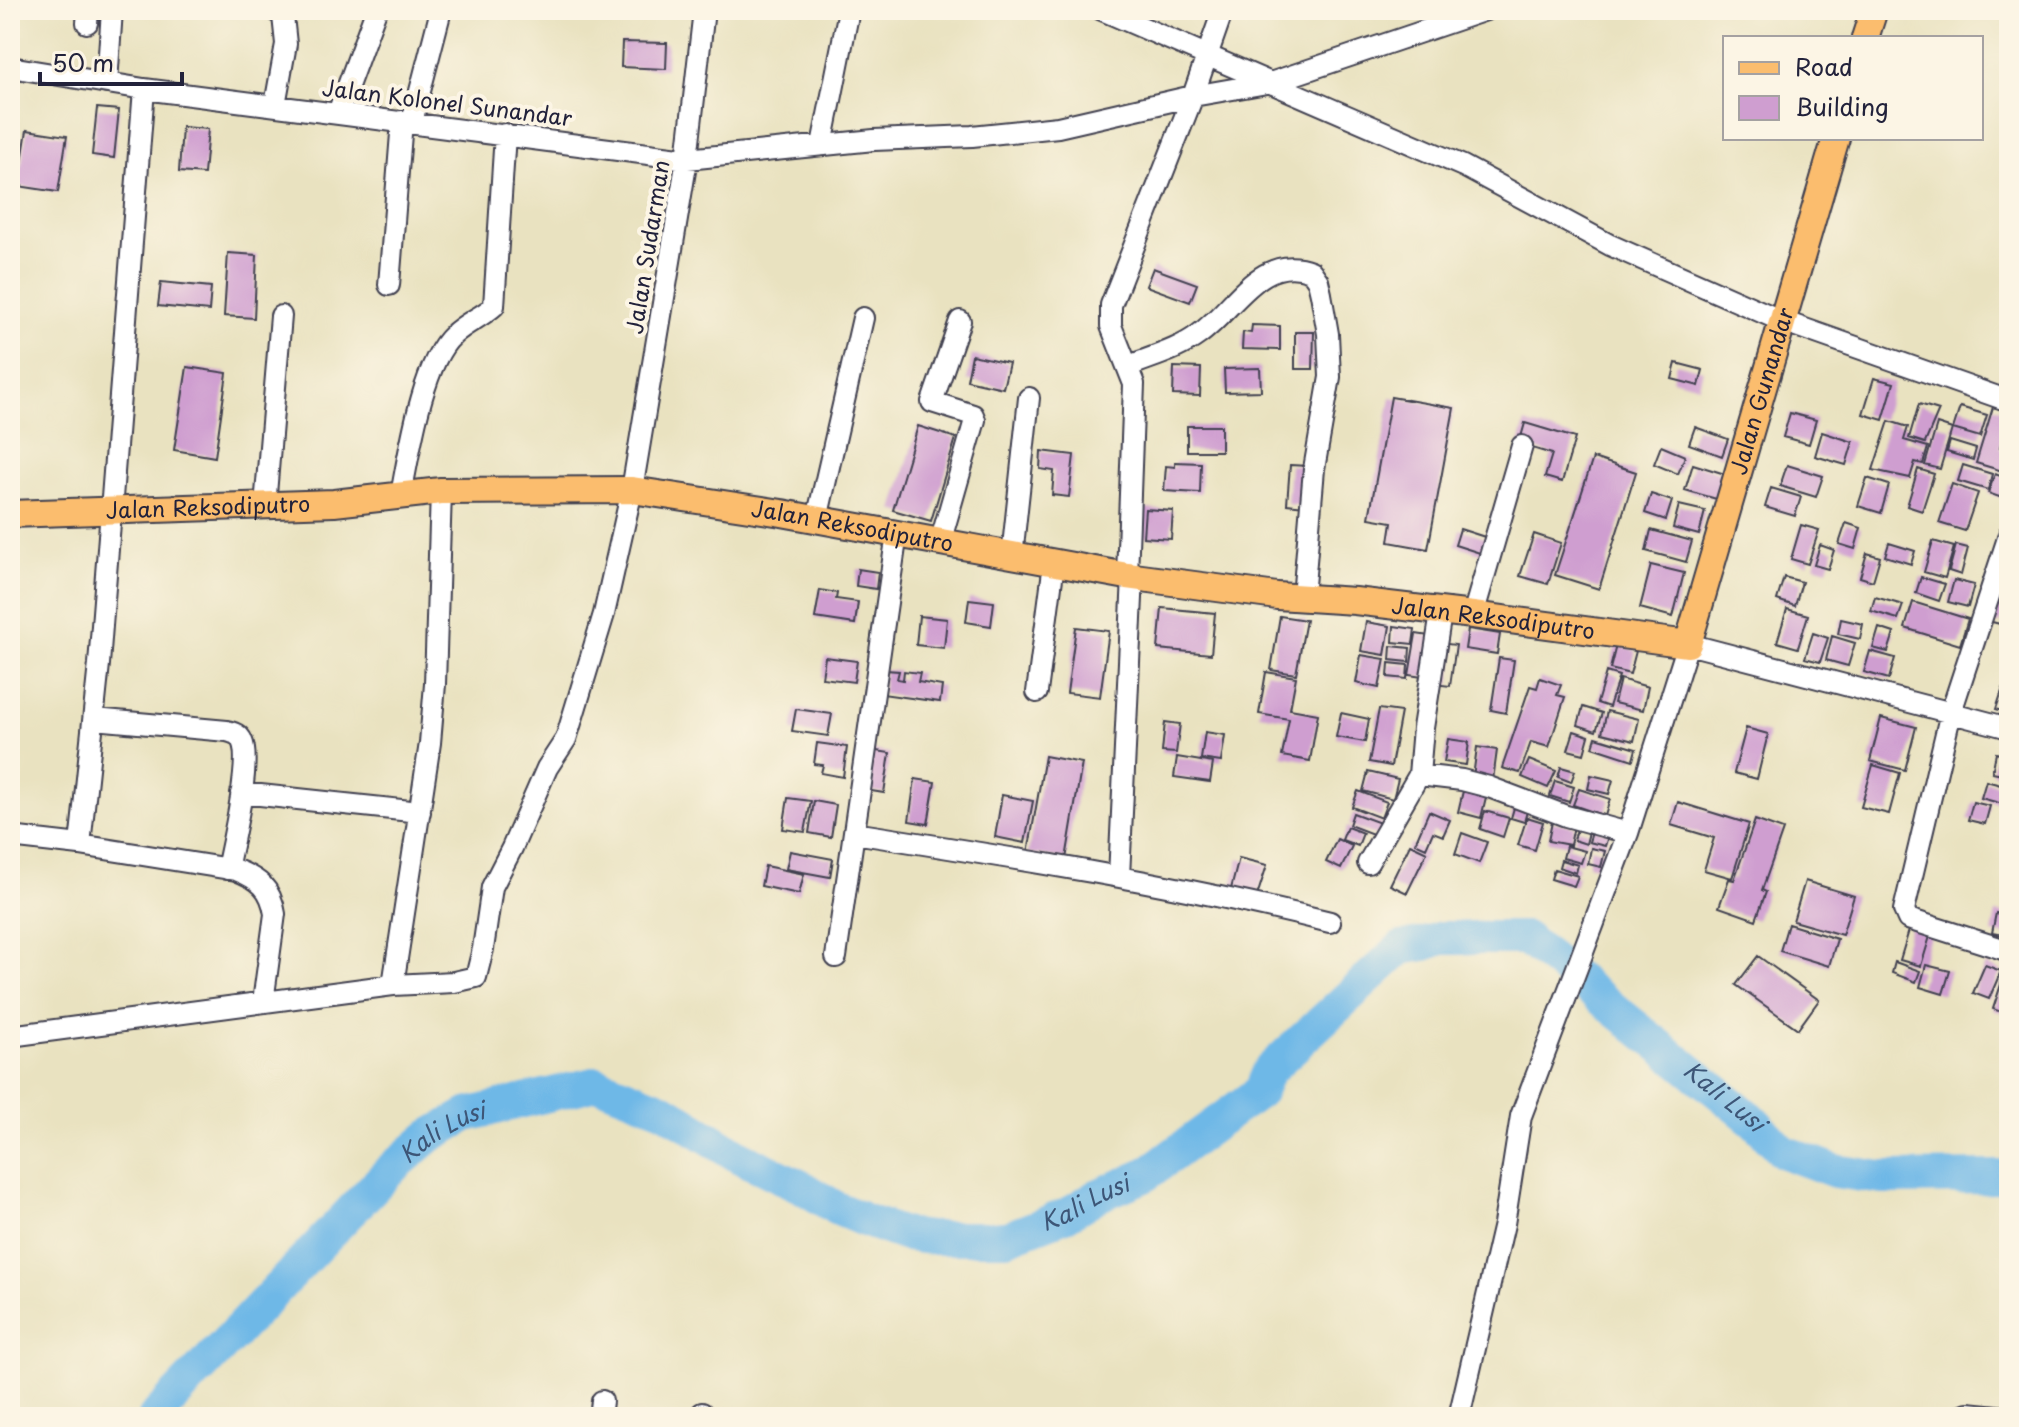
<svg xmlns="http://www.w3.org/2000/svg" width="2019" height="1427" font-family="'Playpen Sans',sans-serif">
	<rect width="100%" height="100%" fill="#fcf5e5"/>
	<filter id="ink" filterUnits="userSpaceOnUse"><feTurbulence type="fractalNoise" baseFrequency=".0125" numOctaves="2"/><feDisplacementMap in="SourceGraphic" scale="16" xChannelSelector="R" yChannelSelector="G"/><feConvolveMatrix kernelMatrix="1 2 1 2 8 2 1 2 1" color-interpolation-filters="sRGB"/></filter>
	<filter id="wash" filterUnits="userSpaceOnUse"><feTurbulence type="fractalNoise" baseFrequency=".006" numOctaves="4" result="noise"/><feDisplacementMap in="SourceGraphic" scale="32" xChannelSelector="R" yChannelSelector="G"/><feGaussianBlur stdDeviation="1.8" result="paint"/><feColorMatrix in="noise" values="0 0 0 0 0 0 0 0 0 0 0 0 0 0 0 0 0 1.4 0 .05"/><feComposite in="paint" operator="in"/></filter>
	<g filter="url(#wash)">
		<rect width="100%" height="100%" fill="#e9e2c0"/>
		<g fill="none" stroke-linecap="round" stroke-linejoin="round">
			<path stroke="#6eb8e7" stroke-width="34" id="s1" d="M155,1417L390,1170L430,1136L467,1115L597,1083L663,1109L740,1157L804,1188L836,1208L864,1220L906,1235L930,1238H1007L1066,1215L1097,1196L1144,1176L1260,1091L1268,1071L1401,948L1425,944L1441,938H1525L1754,1121L1784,1152L1835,1171L1882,1178L2009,1177"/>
		</g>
		<g id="blocks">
			<path fill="#cf9ed0" d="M622,42L667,43L666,69L621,67Z
				M97,108L119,110L114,158L92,155Z
				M182,127L208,129L204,174L179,172Z
				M27,130L67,136L58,192L18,186Z
				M228,253L257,255L254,318L224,316Z
				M1153,268L1197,284L1190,302L1146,286Z
				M161,282L211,287L209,311L158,306Z
				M1252,325L1280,326V350L1242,349L1243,332L1251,333Z
				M1295,332H1314L1313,369H1295Z
				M972,355L1009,363L1003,388L967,380Z
				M1676,363L1703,370L1699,386L1672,379Z
				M187,367L227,373L215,457L174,450Z
				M1174,367L1201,368L1200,396L1173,395Z
				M1260,368L1261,391L1225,392L1224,369Z
				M1874,378L1894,383L1883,420L1863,414Z
				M1391,397L1454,408L1428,549L1389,542L1392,522L1369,518Z
				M1919,404L1939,410L1925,443L1909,438Z
				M1960,407L1987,415L1980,437L1953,429Z
				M1993,407L2009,411L2000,448L2009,451V473L1976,463Z
				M1790,413L1816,420L1809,444L1783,437Z
				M1889,421L1908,427L1904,440L1928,447L1923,464L1915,462L1910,478L1873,470Z
				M1525,423L1575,438L1562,482L1545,477L1552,454L1519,444Z
				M1937,424L1952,429L1940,469L1925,465Z
				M918,426L956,438L931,521L893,510Z
				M1187,426H1221V451H1187Z
				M1695,427L1728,439L1722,456L1689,444Z
				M1822,432L1853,442L1846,465L1815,456Z
				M1950,441L1976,449L1973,460L1947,452Z
				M1661,446L1685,456L1678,474L1654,464Z
				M1041,451L1074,455L1069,497L1052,495L1054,471L1040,469Z
				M1593,458L1636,472L1599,589L1555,575Z
				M1175,462L1201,463L1200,493L1164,491L1166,466L1175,467Z
				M1693,464L1728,475L1720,500L1685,490Z
				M1290,465L1308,466L1305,506L1287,504Z
				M1787,465L1823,476L1816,497L1780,486Z
				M1963,465L1992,474L1988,490L1958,481Z
				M1918,469L1934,474L1922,511L1907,506Z
				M1995,474L2009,479L2002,498L1988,493Z
				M1867,478L1889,485L1881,513L1858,506Z
				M1952,484L1978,493L1965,531L1939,523Z
				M1771,488L1801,497L1795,516L1765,507Z
				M1651,494L1672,501L1666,520L1645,513Z
				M1679,505L1705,511L1699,535L1673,528Z
				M1145,509L1173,511L1171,539L1143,537Z
				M1846,523L1861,528L1855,549L1839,544Z
				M1801,525L1819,530L1808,564L1791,559Z
				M1460,529L1488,538L1483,554L1455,545Z
				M1651,530L1692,541L1686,562L1646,551Z
				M1534,534L1561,543L1548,584L1520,576Z
				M1933,541L1954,547L1945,578L1924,572Z
				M1889,543L1915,551L1911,564L1885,556Z
				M1820,545L1834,550L1828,569L1814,565Z
				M1956,545L1968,548L1961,575L1949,571Z
				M1867,553L1880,557L1873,581L1860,577Z
				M1651,565L1684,573L1673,617L1640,608Z
				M858,569L878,572L876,589L856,586Z
				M1784,577L1802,582L1795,606L1777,600Z
				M1921,577L1945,584L1939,601L1916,593Z
				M1954,580L1974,585L1968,607L1948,602Z
				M820,590L837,593L836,599L858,602L855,624L815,618Z
				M1875,597L1903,605L1898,619L1871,611Z
				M1994,597L2006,600L2000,624L1988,621Z
				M969,599L994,602L991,626L966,622Z
				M1913,602L1968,619L1960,645L1905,628Z
				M1162,608L1215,613L1211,654L1158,649Z
				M1787,609L1808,615L1798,648L1777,642Z
				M919,616L947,619L944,648L916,645Z
				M1280,616L1306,620L1296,674L1271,670Z
				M1841,619L1863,624L1860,639L1838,634Z
				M1366,622L1390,626L1385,655L1361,651Z
				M1394,626L1415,629L1413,644L1393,642Z
				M1076,627L1109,631L1100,697L1067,693Z
				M1879,628L1894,633L1888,652L1873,648Z
				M1468,629L1500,634L1497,654L1465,649Z
				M1813,633L1828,638L1820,662L1805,658Z
				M1416,634L1436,637L1429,678L1409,675Z
				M1832,636L1855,643L1848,666L1826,660Z
				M1439,643L1456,645L1450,686L1433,684Z
				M1616,645L1636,651L1630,674L1610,669Z
				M1391,646L1410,648L1409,662L1390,660Z
				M1870,651L1895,658L1889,679L1864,672Z
				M1361,655L1385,659L1379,688L1356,683Z
				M825,657L857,661L854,682L822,678Z
				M1499,658L1514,660L1506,713L1491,710Z
				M1389,663L1408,665L1407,679L1388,677Z
				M885,670L899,671L897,679L903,680L904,671L920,673L918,682L942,686L940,702L882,694Z
				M1266,672L1296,677L1290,709L1318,714L1310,761L1282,756L1289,719L1259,714Z
				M1606,672L1619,676L1609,707L1597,703Z
				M1540,678L1561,685L1557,695L1565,697L1549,747L1531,742L1520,773L1502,768L1530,686L1537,688Z
				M1620,679L1648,687L1643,710L1614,703Z
				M2006,679L2009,680V713L1996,709Z
				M1583,707L1602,713L1596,731L1578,725Z
				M796,709L832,714L828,736L792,731Z
				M1379,709L1401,712L1391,766L1369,762Z
				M1607,711L1639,719L1634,741L1602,733Z
				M1341,713L1369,719L1365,742L1336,737Z
				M1881,718L1916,727L1905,770L1870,761Z
				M1165,722L1180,724L1176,753L1162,752Z
				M1746,728L1768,734L1757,779L1734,773Z
				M1574,731L1589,736L1584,754L1568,750Z
				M1205,732L1225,735L1221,762L1201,759Z
				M1596,737L1636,749L1633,760L1593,747Z
				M1448,739L1469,742L1466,765L1444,762Z
				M817,743L847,747L843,777L821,773L823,765L814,764Z
				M1477,747L1497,750L1493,780L1473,777Z
				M870,750L890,753L884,793L865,790Z
				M1996,753L2007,756L2003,775L1992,773Z
				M1045,756L1082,763L1066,859L1028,853Z
				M1177,757L1213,763L1210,782L1174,777Z
				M1529,760L1556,771L1548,788L1522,777Z
				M1873,765L1900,773L1889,814L1861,807Z
				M1561,767L1575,771L1571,782L1558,777Z
				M1368,772L1398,779L1393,799L1363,791Z
				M1591,775L1613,780L1609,794L1588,789Z
				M915,779L935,782L928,824L909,821Z
				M1555,781L1574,787L1569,802L1550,796Z
				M1986,781L2008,787L2003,804L1981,798Z
				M1579,789L1610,799L1605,816L1573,805Z
				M1358,791L1387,802L1381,818L1352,807Z
				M1463,791L1486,797L1481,818L1458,812Z
				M1002,795L1033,801L1025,843L995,837Z
				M788,798L811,801L805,832L783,829Z
				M814,801L836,805L831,837L809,833Z
				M1516,801L1529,804L1524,822L1511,818Z
				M1678,802L1749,824L1732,878L1704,870L1714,838L1671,825Z
				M1973,802L1990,806L1985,824L1968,820Z
				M1429,811L1450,820L1443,836L1433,832L1426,848L1415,843Z
				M1485,811L1509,818L1503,837L1480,829Z
				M1353,813L1383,824L1378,836L1349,825Z
				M1527,817L1543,822L1535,850L1518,845Z
				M1755,820L1783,830L1762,890L1766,892L1756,920L1719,907L1729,879L1734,880Z
				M1552,822L1574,826L1570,845L1548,841Z
				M1347,827L1363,833L1358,846L1342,840Z
				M1577,829L1589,832L1586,844L1574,840Z
				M1593,829L1609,833L1605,846L1589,842Z
				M1462,833L1487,842L1479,863L1455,854Z
				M1337,839L1352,846L1341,869L1326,862Z
				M1410,844L1427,852L1407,893L1390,885Z
				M1566,846L1585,851L1581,863L1563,858Z
				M1591,848L1605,851L1601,867L1588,864Z
				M790,851L833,859L830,877L786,869Z
				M1239,858L1267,865L1257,896L1231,889Z
				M1561,860L1578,865L1576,873L1559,867Z
				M765,866L804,874L799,894L761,886Z
				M1554,869L1578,876L1574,886L1551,879Z
				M1805,881L1854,896L1842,935L1793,921Z
				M1996,913L2009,915V936L1992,933Z
				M1788,924L1837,939L1829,966L1780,951Z
				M1910,927L1931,933L1921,966L1900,960Z
				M1758,956L1819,1000L1798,1029L1736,985Z
				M1895,962L1920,971L1916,982L1892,973Z
				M2008,963H2009V1015L1993,1009Z
				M1926,965L1950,971L1943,994L1920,987Z
				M1985,965L2001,971L1989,999L1973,993Z"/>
		</g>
	</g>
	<g filter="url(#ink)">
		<use href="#blocks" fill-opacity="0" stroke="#403f4f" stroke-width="2"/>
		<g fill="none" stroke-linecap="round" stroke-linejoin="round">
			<g stroke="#403f4f" stroke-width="24">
				<path id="minor" d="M274,10L283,16L286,44L275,105
					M1102,10L1463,166L1610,245L1782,321L2009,401
					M87,23L88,10
					M10,67L144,89L687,159L874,140L972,136L1058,127L1193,96L1273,82L1486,10
					M107,83L112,10
					M338,113L376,10
					M412,122L441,10
					M822,145L849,10
					M389,285L402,121
					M1129,366C1151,357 1178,350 1198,335C1234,310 1260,252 1311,271L1318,281L1321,294L1328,334L1330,377L1314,469L1303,597
					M401,495C409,454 422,363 453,335C465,323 482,317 494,306L505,134
					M265,506L281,316
					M817,519L863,318
					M2009,535L1951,712L1904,910L1908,919L2009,951
					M940,543L975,420L973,415L932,402L960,321
					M1012,556L1029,398
					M1127,576L1134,384L1111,326V305L1193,96L1223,10
					M1473,615L1522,446
					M1037,692L1054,563
					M94,719L227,731C234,733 239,734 242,741C252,762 232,844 227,869
					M1419,775L1462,780L1489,787L1566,816L1628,833
					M241,793L420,812
					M854,833C1014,858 1173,883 1330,922
					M10,837L80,845L236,870C259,879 271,888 275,914L263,1002
					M80,845L99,664L144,89
					M1368,863L1419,775L1423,728L1441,613
					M1119,877L1133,576
					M836,957L897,533
					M393,985L430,743L435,684L441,491
					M10,1036L393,985L454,982L476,977L483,949L492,887L512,848L547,768L566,739L604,614L632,490L687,159L704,10
					M600,1417L602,1401
					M702,1417V1413
					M1459,1417L1504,1224L1521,1116L1628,833L1688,644L2009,728
					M1958,1417L1968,1413L2007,1417"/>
			</g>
			<g stroke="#403f4f" stroke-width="30">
				<g id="major">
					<path d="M1865,38L1874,10"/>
					<path id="s2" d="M10,514L334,503L441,491L632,490L782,513L1127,576L1277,596L1355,601L1473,615L1688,644L1836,138"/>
				</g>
			</g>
			<use href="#minor" stroke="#fff" stroke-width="20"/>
			<use href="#major" stroke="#fbbd6e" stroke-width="26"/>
		</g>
	</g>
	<g text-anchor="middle" stroke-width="8" stroke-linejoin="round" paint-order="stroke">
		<g font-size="22" fill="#22223b" stroke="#fcf5e5">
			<text transform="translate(447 103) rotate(7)" y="8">Jalan Kolonel Sunandar</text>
			<text transform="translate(648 247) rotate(-81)" y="8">Jalan Sudarman</text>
			<text dy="8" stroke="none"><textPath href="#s2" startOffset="1954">Jalan Gunandar</textPath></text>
			<text dy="8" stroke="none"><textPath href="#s2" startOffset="198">Jalan Reksodiputro</textPath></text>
			<text dy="8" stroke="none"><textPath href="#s2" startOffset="846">Jalan Reksodiputro</textPath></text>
			<text dy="8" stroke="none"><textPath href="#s2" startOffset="1494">Jalan Reksodiputro</textPath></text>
		</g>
		<g font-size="24" font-style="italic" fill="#3d5677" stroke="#fcf5e5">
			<text dy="8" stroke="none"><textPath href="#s1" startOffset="1894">Kali Lusi</textPath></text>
			<text dy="8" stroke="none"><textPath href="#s1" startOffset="406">Kali Lusi</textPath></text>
			<text dy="8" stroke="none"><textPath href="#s1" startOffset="1102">Kali Lusi</textPath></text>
		</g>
	</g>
	<rect width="2019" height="1427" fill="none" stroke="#fcf5e5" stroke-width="40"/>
	<rect x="1723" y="36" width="260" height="104" fill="#fcf5e5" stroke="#a5a1a1" stroke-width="2"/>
	<rect x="1739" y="62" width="40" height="12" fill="#fbbd6e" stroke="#a5a1a1" stroke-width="2"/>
	<text x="1795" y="76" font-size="24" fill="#22223b">Road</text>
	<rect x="1739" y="96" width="40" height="24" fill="#cf9ed0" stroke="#a5a1a1" stroke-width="2"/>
	<text x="1795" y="116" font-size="24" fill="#22223b">Building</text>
	<path d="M40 72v12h142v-12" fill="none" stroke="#22223b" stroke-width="4"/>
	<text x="52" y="72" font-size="24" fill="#22223b" stroke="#fcf5e5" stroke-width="6" paint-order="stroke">50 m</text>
</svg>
